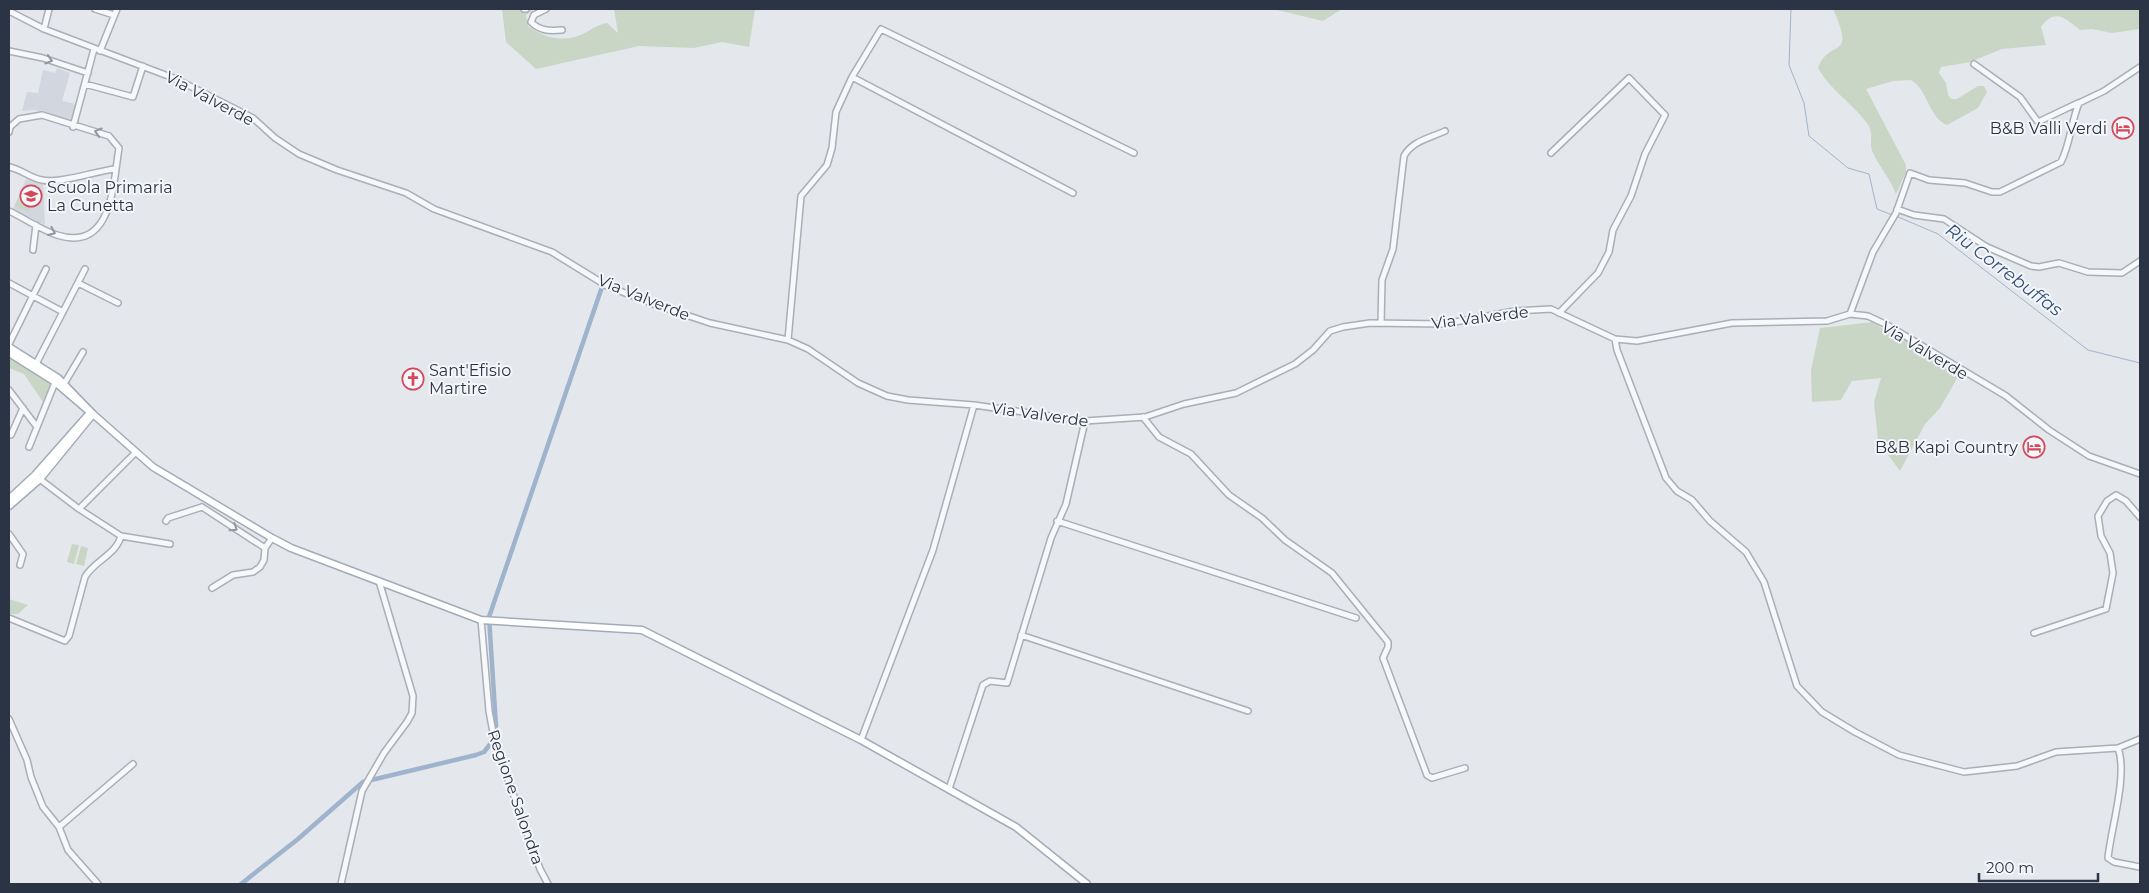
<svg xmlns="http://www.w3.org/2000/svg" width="2149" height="893" font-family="Montserrat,sans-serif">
	<rect width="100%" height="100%" fill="#e4e7ec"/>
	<path fill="#d2d6de" d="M57,68L70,73L62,101L76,104L72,121L34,110L22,111L27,92L38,93L43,70L55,73Z
		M27,177L43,183L45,225L13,209Z"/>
	<path fill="#c9d6c5" d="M502,9H535L526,15L528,26C544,37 558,42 578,36C589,32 595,25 607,23L618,33L614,9H755L749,47L722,42L694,48L639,46L536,69L506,42Z
		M1273,9H1342L1323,21Z
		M1833,9H2140V29L2112,33L2092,29L2080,30C2066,19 2055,7 2041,27L2046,45L2002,49L1970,62L1941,67L1939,73L1946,83L1948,95L1951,99H1957L1978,86H1984L1987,92L1978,108L1947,125C1929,118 1928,90 1911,80L1893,81L1866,89L1906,165V172L1896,194C1890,178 1880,168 1873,153C1868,143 1875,133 1867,123C1852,103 1830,90 1818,68C1829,37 1857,62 1833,9Z
		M18,199L32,205L29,212L15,206Z
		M1873,322L1885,330L1886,327L1959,375L1940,408L1925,424L1900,471L1878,441L1874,402L1881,378L1852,381L1841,400L1812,402L1811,370L1820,328Z
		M9,356L52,381L43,402L24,374L9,368Z
		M72,544L79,545L74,564L67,562Z
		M81,546L88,548L84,566L76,564Z
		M9,599L28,605L18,614H9Z"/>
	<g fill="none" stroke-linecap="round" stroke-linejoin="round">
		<path stroke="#9fb4cc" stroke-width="1" d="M1791,9L1789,65L1804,103L1809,136L1848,168L1869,174L1877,209L1892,215
			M1896,216L1938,234L2088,350L2140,363"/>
		<path stroke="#9fb4cc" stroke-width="4.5" d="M496,726L489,617L602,287
			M241,884L298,839L363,782L476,755L484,752L491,743"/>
		<g stroke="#a9aeb7" stroke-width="8">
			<path id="minor" d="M95,9L114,15
				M524,9H526
				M546,9L534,15L531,22C540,31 549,31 562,30
				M9,11L44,29L176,79L253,118L275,138L299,154L337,170L406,193L434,209L552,252L607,286L656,305L710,323L788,340L808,349L858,383L887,396L908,400L974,405L1085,421L1145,417L1184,404L1236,393L1295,364L1313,350L1330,331L1343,327L1370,323L1444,324L1515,311L1551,309L1615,339L1637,341L1732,323L1827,321L1850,314L1868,316L1887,325L2006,396L2049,430L2089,456L2140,474
				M44,29L49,9
				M9,51L43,58L88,73
				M100,51L117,9
				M1974,64L2020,97L2038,122L2078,103
				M852,77L1073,193
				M85,84L133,97L143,66
				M73,127L94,49
				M9,132L10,127L19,119L42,115L109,136L119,148C113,183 113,253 57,235C41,230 24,218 9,211
				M1551,153L1629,78L1665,115L1645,154L1631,196L1613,230L1609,252L1598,273L1559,313
				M9,167C21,169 30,178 42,180C59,184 96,171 115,169
				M1897,209L1914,215L1944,219L1987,247L2031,266L2039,267L2059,263L2088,272L2122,273L2140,261
				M33,250L36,225
				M9,283L63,312
				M78,283L118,303
				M1850,314L1873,252L1896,213L1910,173L1929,180L1965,183L1992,192H2000L2061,162C2070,145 2071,122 2079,103L2104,91L2140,67
				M1381,323L1382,280L1393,249L1404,156C1412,141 1430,138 1445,131
				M1615,339L1617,350L1666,478L1677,491L1692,500L1710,521L1746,552L1764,582L1797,686L1822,712L1855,732L1899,755L1964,772L2017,766L2056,752L2118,748L2140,739
				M788,340L801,196L827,165L832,148L836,112L852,77L881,29L1134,153
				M9,344L46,269
				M35,366L85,269
				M64,384L83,352
				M9,390L37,427
				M1143,417L1159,437L1191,454L1229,495L1262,518L1285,540L1332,573L1388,642V647L1383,658L1427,775L1432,778L1465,768
				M9,435H11L23,408
				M29,447L56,380
				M37,477L79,509L121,536L170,544
				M202,507L265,548
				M79,509L135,453
				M166,521L168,518L202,507
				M1057,521L1356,618
				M9,534L23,554L20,565
				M212,588L233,575L253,572L260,567L264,560L265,548L272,538
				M9,618L65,641L69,636L85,577C94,561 116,555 121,536
				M481,620L489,711L495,743L540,869L548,884
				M2034,633L2106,609L2113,573L2110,553L2101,536L2098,516L2107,501L2116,495L2126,501L2140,517
				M1021,635L1248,711
				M9,719L27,760L31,777L43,807L59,827L68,850L98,884
				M861,740L933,550L974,405
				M2118,748C2128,775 2111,828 2108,858L2114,862L2140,867
				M949,789L983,685L990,681L1007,683L1051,538L1066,504L1085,421
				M59,827L133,764
				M341,884L362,791L384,753L407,722L412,713L413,696L379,581"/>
		</g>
		<g stroke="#a3abb8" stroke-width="9">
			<path id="major" d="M9,347L58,378L93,414L153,467L272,538L291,548L481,620L642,630L861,740L1016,827L1087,884
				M9,353L55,382L90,412
				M9,499L35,475L88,415L93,414
				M9,506L40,479L93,414"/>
		</g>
		<use href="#minor" stroke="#f7f8fa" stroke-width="5"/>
		<use href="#major" stroke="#fff" stroke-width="6"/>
	</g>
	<defs><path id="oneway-chevron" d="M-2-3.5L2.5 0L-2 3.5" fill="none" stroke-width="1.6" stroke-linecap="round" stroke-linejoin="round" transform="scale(1.25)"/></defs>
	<g stroke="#9196a0">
		<use href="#oneway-chevron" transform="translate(49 60) rotate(17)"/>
		<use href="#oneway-chevron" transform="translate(98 132) rotate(-163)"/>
		<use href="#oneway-chevron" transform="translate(52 232) rotate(23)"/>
		<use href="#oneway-chevron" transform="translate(234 528) rotate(33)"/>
	</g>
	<defs>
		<g id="hotel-ring" transform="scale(1.125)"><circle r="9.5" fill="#f4f6f9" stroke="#d1495b" stroke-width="1.5"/><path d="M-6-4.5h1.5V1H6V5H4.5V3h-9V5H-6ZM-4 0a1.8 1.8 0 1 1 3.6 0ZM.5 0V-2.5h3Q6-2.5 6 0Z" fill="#d1495b"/></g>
		<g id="school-ring" transform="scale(1.125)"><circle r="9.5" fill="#f4f6f9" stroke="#d1495b" stroke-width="1.5"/><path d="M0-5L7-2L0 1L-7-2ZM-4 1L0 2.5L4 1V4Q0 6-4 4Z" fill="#d1495b"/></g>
		<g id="church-ring" transform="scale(1.125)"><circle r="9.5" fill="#f4f6f9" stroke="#d1495b" stroke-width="1.5"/><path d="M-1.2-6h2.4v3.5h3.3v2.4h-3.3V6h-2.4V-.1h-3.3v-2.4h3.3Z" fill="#d1495b"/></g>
	</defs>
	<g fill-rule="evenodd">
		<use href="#hotel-ring" x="2123" y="128"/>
		<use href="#school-ring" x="31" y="196"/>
		<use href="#church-ring" x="413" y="379"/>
		<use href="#hotel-ring" x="2034" y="447"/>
	</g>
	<g text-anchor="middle" stroke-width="4" stroke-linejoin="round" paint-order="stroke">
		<g font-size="16" fill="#2b3445" stroke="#f4f6f9">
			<text transform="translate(210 98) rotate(28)" y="6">Via Valverde</text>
			<text transform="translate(644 297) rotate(22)" y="6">Via Valverde</text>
			<text transform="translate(1480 317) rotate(-7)" y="6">Via Valverde</text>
			<text transform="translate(1925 350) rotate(31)" y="6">Via Valverde</text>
			<text transform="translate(1040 414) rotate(8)" y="6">Via Valverde</text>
			<text transform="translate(516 797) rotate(71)" y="6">Regione Salondra</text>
		</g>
		<g font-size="16" fill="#2b3445" stroke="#f4f6f9" text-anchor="end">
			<text x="2107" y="134">B&amp;B Valli Verdi</text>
			<text x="47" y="193" text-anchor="start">Scuola Primaria<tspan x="47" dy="18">La Cunetta</tspan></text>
			<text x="429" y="376" text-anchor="start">Sant'Efisio<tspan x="429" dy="18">Martire</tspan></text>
			<text x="2018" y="453">B&amp;B Kapi Country</text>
		</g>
		<g font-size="18" font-style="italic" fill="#34527a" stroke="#f4f6f9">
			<text transform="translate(2004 270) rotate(37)" y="6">Riu Correbuffas</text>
		</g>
	</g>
	<rect width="2149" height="893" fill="none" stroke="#2b3445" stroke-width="20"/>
	<path d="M1979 873v8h119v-8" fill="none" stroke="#2b3445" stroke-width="2.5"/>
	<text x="1986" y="873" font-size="15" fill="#2b3445" stroke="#f4f6f9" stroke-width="4" paint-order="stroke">200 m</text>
</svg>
